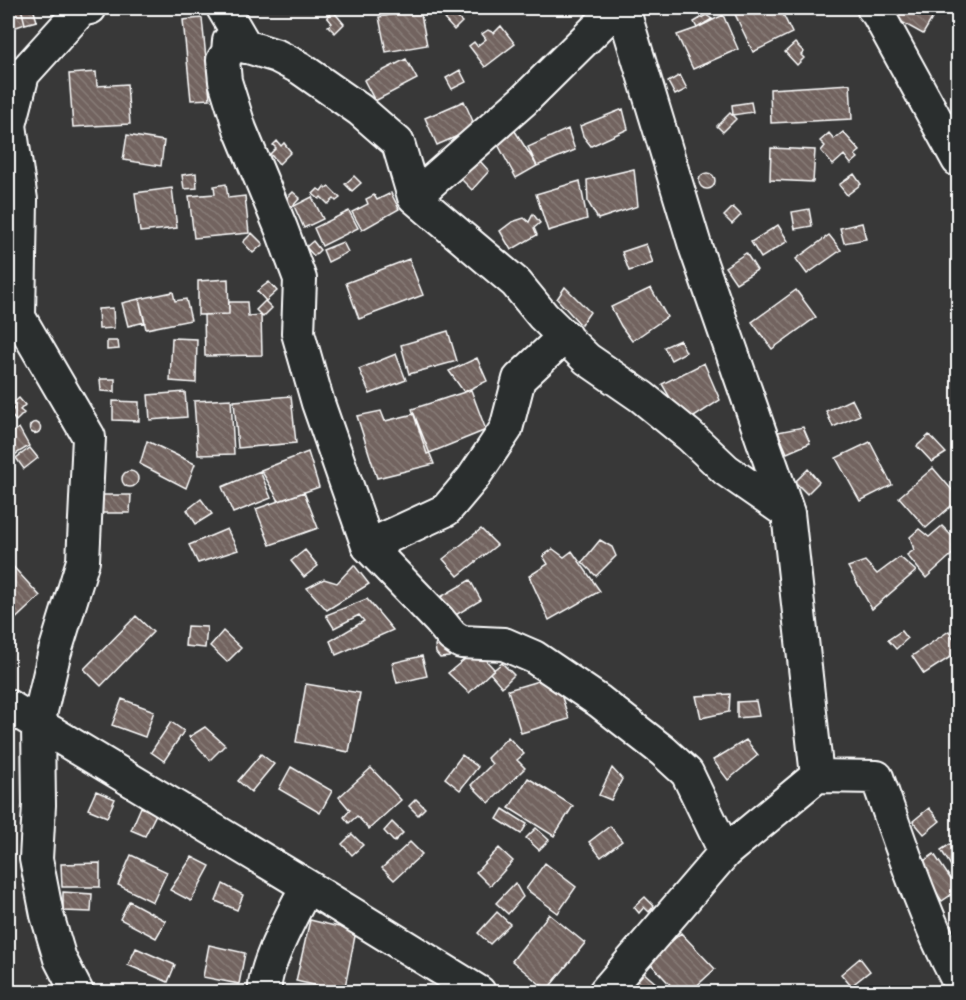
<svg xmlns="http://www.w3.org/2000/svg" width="966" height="1000" font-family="'Indie Flower',sans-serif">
	<defs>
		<pattern id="building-back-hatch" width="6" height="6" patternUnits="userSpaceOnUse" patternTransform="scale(1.5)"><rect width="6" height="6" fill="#72645f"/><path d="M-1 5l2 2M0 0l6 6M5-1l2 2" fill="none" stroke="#877b77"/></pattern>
	</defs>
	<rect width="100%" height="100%" fill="#383838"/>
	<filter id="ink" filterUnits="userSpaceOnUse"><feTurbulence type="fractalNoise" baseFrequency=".0167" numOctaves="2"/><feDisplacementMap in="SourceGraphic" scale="12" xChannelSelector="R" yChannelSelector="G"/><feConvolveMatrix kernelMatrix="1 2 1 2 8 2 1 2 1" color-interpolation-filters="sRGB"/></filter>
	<g filter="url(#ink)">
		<path fill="url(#building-back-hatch)" stroke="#fff" stroke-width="1.5" d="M8,8H21L25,24L8,30Z
			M21,8H33L37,21L25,24Z
			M732,8H780L792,33L753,52Z
			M903,8H929L936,12L923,34L896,19Z
			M420,10L427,45L386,52L379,17Z
			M333,11L344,24L335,33L328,26L332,23L327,17Z
			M452,13L462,22L454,30L445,20Z
			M706,15L712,19L697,28L694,22Z
			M723,15L738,49L693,69L677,35L697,28Z
			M202,18L210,99L191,100L183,20Z
			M501,26L515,44L485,67L469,46L474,42L477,46L486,39L482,34L488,30L494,33Z
			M795,43L804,52L801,55L804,58L797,65L785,52Z
			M406,59L417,79L375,101L364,80Z
			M460,70L466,82L452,89L446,78Z
			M96,72L97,86L127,84L130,124L73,127L69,74Z
			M680,75L687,89L675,95L668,82Z
			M850,84L852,119L771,123L770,89Z
			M464,101L476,128L437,145L425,118Z
			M751,102L753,112L733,115L732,105Z
			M623,109L628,129L591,146L583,136L580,126Z
			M730,113L736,119L723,132L717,126Z
			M508,120L537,166L516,178L495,139Z
			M568,129L575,150L537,166L528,147Z
			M843,132L860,151L855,155L858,158L851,164L844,155L833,165L821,151L825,146L820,141L829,133L834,139Z
			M127,135L164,141L161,166L123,160Z
			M277,141L281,146L284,143L291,152L279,164L270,154L276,148L273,145Z
			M771,148L815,150L813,182L770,180Z
			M470,150L489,171L472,190L453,171Z
			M634,169L638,206L598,219L588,202L587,180Z
			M196,173L197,188L184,189L182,175Z
			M699 181a8 8 0 1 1 16 0a8 8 0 1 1-16 0Z
			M854,174L861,184L847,195L839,185Z
			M354,176L361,183L352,191L345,184Z
			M580,181L587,219L548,231L536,194Z
			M226,184L228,198L245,196L249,233L194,238L189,196L215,194L214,186Z
			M324,187L326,189L329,187L340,198L336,201L334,199L328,204L321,197L319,199L313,194L318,189L321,191Z
			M172,188L177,228L140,232L135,193Z
			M293,192L300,198L290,209L284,203L287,201L286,199Z
			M391,193L399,209L362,230L352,212L368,204L366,199L374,195L377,200Z
			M312,197L323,219L304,228L294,206Z
			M733,207L741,215L732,224L724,216Z
			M809,209L812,226L795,229L792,212Z
			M349,211L358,228L322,246L314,228Z
			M533,214L540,223L534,228L537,235L511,250L500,231L512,222L524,218L529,222Z
			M862,223L866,239L844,243L840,228Z
			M778,225L788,241L761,258L751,242Z
			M252,233L263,244L253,253L243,242Z
			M829,235L841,250L807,274L796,259Z
			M313,241L320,250L314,256L306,247Z
			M343,242L348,252L328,262L323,250Z
			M646,244L653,263L629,271L622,252Z
			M746,253L757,270L736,283L725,267Z
			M409,259L423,295L359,319L346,283Z
			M228,279L229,314L198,315V281Z
			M269,282L277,291L266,301L257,291Z
			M565,287L590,312L581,325L557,299Z
			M651,288L667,317L632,341L621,326L611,307Z
			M796,290L816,317L772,349L752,322Z
			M173,292L175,301L186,299L191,320L146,329L139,299Z
			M139,299L145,322L128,326L122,303Z
			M265,301L272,308L263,317L256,310Z
			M229,302H247L248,316L261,315L262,355L205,356L204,315L229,314Z
			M113,308L114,328L99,329L98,309Z
			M448,331L457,361L409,374L401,345Z
			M172,338L197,339L196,383L170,381Z
			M680,340L686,352L671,360L664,347Z
			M107,341H118L119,349L107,350Z
			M396,354L406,380L370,394L359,369Z
			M477,358L487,381L464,392L449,371Z
			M704,363L720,400L685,423L662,384Z
			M100,379H115V392L101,391Z
			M471,390L486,430L427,454L412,409Z
			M185,392L187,417L150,420L148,395Z
			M291,396L296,443L238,448L234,401Z
			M19,398L25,405L20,410L24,413L16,421L9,413L14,409L11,405Z
			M231,399L234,454L198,455L194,401Z
			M852,399L860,415L833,427L826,411Z
			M113,401L139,402V421L113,420Z
			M381,411L385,421L414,414L434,464L377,478L357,416Z
			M29.5 428a5.5 5.5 0 1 1 11 0a5.5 5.5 0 1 1-11 0Z
			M803,427L810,443L787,453L778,432Z
			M19,428L29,446L8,459V435Z
			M929,435L946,453L932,462L917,446Z
			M147,441L195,464L186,488L140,464Z
			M870,442L892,485L860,501L836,458Z
			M30,448L38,458L24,469L16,458Z
			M308,452L319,487L279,501L261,470Z
			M933,468L958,497V500L926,528L899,497Z
			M808,469L819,482L807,494L795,482Z
			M122 479a8 8 0 1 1 16 0a8 8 0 1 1-16 0Z
			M260,471L271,498L233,513L222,487Z
			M304,492L318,528L270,545L256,509Z
			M95,495H131L130,513H91Z
			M201,499L212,514L196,524L187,510Z
			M942,526L958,542V549L926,578L907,555L914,550L910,537L919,529L929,537Z
			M227,529L238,550L198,563L189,545Z
			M481,529L497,545L458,576L443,559Z
			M600,540L612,547L616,556L596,576L582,562Z
			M553,549L564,557L572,551L600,591L549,620L529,576L548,564L543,556Z
			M305,550L318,566L304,577L291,561Z
			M900,557L916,571L872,609L848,567L865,561L877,574Z
			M8,561L40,596L8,626Z
			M354,565L369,584L327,610L307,588L324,579L337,583Z
			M470,580L481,600L449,619L437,599Z
			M367,599L393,630L336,655L330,641L364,621L359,615L334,628L326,615Z
			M136,616L153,632L101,686L84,669Z
			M187,626L207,627L205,648L185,646Z
			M223,631L241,648L227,662L210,646Z
			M901,631L907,639L896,649L888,640Z
			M949,631L958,646V652L924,674L912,656Z
			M440,641L453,651L449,657L440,658L436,653L435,645Z
			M476,650L494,669L469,693L448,673Z
			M422,656L427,676L397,683L392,663Z
			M502,663L514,675L502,687L490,673Z
			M555,676L569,719L521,733L508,690Z
			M306,684L360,693L349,752L296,742Z
			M730,694L729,712L701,718L696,696Z
			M122,699L154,711L145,737L112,725Z
			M756,701L759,716L737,718V702Z
			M171,722L184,731L164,761L151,752Z
			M205,727L225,745L210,760L189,737Z
			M508,737L524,754L517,760L525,768L489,803L471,785L492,764L487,758Z
			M746,740L758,755L728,780L713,760Z
			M261,754L274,764L251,792L238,781Z
			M462,755L478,767L460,790L445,778Z
			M291,767L332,791L320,813L279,789Z
			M371,768L401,800L369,829L357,816L349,823L344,817L350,810L339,797Z
			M612,768L622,779L611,800L599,795Z
			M528,778L573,806L554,836L509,808Z
			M96,791L115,799L107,817L88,809Z
			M416,799L425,808L418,815L409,806Z
			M141,807L156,814L145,836L131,830Z
			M929,808L940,821L924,834L913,821Z
			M503,809L527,824L521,834L497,819Z
			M392,822L403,833L394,842L384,831Z
			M610,826L622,841L601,857L589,842Z
			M536,828L549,840L539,850L526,838Z
			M352,834L363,845L352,855L342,844Z
			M958,839V877L941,850Z
			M410,842L422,854L394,880L382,868Z
			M499,848L513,861L490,886L476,872Z
			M934,854L958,890L942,901L918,865Z
			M131,855L167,872L153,902L118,885Z
			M192,857L210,866L191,901L170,890Z
			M100,863V887H62L61,864Z
			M545,863L576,887L558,913L526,889Z
			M515,883L523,897L508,914L496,903Z
			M223,884L243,895L237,910L216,901Z
			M63,892L92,894L91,912L63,911Z
			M645,897L654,906L649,912L644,907L639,913L634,907Z
			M129,901L166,921L156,938L120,919Z
			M497,912L510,924L490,944L478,933Z
			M549,914L585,943L547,990L512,961Z
			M310,920L356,931L344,992L296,981Z
			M681,933L715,969L690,992H677L649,962Z
			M209,945L245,953L239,984L203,977Z
			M136,948L175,965L168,982L128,965Z
			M860,958L870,971L851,986L841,974Z
			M643,972L666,992H625Z"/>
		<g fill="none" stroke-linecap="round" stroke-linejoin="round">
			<g stroke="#fff" stroke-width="36">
				<path id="minor" d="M223,8L246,47
					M623,8L696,249L788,513L817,776L877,777C901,846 924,916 958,981
					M873,8L878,14L958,160
					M23,74L10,125L21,200L19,317L89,437L83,561L54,655L38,724L39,805L36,859L47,915L60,959L77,992
					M8,81L23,74L81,10L90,8
					M414,197L524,100L617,8
					M368,546L446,510L473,478L506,429L519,379L565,336
					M8,706L307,886L479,992
					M725,852L687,773L663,751L599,701L534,657L504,644L461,642L452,636L439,620L368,546L318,403L298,333L300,279L281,228L240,129L225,81L223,60L228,52L229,41L277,56L300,68L360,110L398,143L414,197L516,283L543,316L587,359L642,397L690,436L726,470L788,513
					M265,992C262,967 295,910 307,886
					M605,992L725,852L817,776"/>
			</g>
			<use href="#minor" stroke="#2a2d2e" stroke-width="32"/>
		</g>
	</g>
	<rect width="966" height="1000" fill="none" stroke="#2a2d2e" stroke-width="30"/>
	<rect x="15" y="15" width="936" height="970" fill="none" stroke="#fff" stroke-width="2" filter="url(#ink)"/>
</svg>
